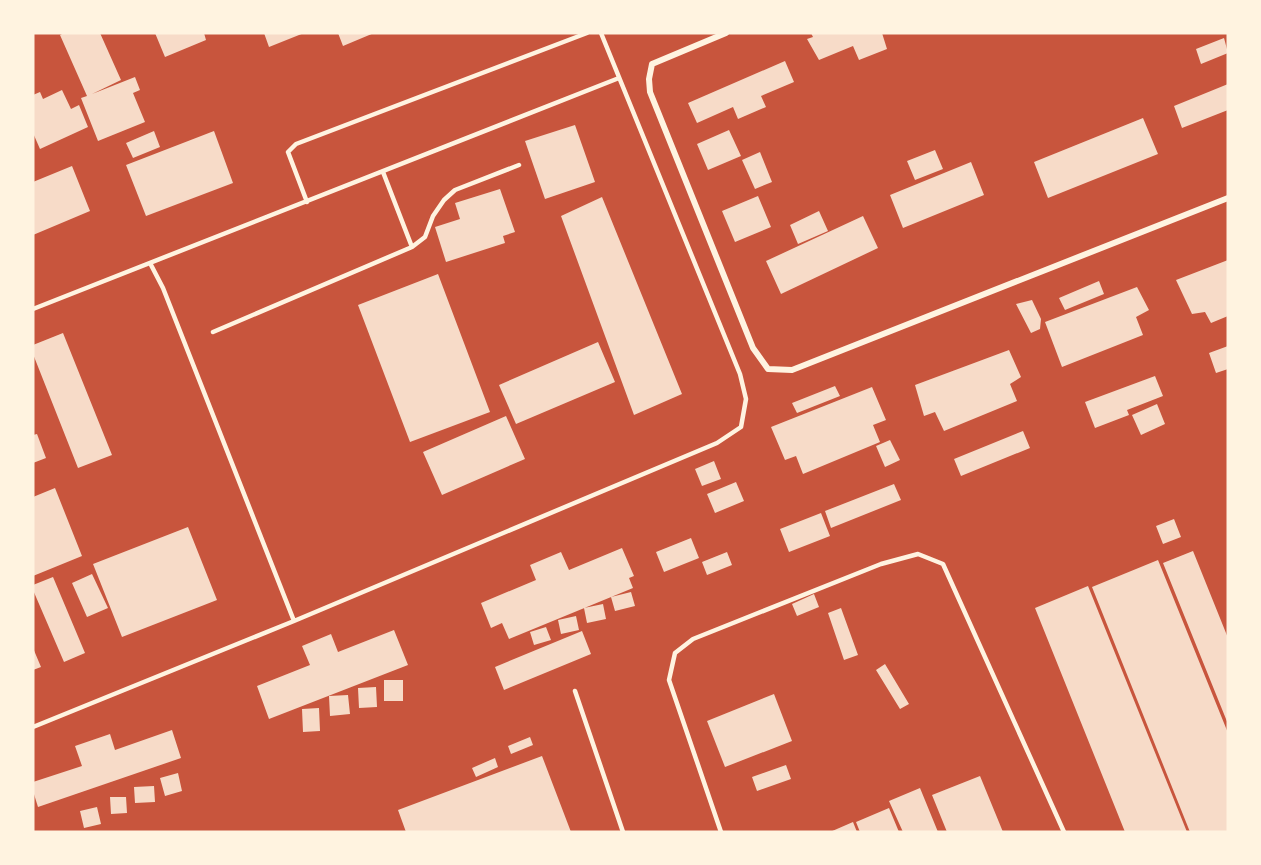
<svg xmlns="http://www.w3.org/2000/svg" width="1261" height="865" font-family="Poppins,sans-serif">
	<rect width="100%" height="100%" fill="#c8553d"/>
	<path fill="#f7dbc8" d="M64,33H100L121,80L92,94L135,77L140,90L133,93L145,122L98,141L81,98L87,96L60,35Z
		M155,33H204L206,40L165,57Z
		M264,33H304L269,47Z
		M338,33H374L343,46Z
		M811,33H882L887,49L859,60L853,46L819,60L807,39L813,37Z
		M1224,38L1228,53L1201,64L1196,49Z
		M785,61L794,82L761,96L766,107L738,119L733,107L697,123L688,103Z
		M1228,84V110L1182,128L1174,106Z
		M62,90L71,109L79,105L88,127L40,149L33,133V95L40,92L43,99Z
		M1143,118L1158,154L1048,198L1034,162Z
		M575,125L595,182L545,199L525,141Z
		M729,130L741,156L708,170L697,144Z
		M154,131L160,147L133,158L126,143Z
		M214,131L233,183L146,216L126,165Z
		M935,150L943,169L915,180L907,161Z
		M760,152L772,182L755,189L742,160Z
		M971,162L984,195L903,228L890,195Z
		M72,166L90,211L33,235V182Z
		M500,189L515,232L503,236L505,243L446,262L435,227L460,219L455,203Z
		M758,196L771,227L735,242L722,211Z
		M602,197L682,394L634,415L561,216Z
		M819,211L828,231L798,244L790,225Z
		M863,216L878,248L781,294L766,261Z
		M1228,260V316L1211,323L1205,312L1192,314L1176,280Z
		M438,274L490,412L410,442L358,305Z
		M1099,281L1104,294L1065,310L1059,298Z
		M1137,287L1149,310L1136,317L1143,335L1062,367L1045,322Z
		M1032,300L1041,319L1040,329L1031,333L1016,304Z
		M63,333L112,455L78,468L33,354V345Z
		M598,342L615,382L516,424L499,385Z
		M1228,346V369L1216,373L1209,353Z
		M1009,350L1021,377L1010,384L1017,401L944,431L935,412L924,416L915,385Z
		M1155,376L1163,396L1127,410L1129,415L1095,428L1085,402Z
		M835,386L840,396L797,413L792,403Z
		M872,387L886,420L873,425L880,442L803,474L796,456L785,460L771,427Z
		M1157,404L1165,424L1141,435L1132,415Z
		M506,416L525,459L442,495L423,452Z
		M1023,431L1030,448L961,476L954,459Z
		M37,434L46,458L33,463V435Z
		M890,440L900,460L885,467L876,446Z
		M714,461L721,479L702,486L695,469Z
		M736,482L744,501L715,513L707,494Z
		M894,484L901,500L831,528L825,511Z
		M55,488L82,556L33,576V497Z
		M821,513L830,536L789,552L780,529Z
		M1174,519L1181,537L1163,544L1156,526Z
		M188,527L217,600L122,637L93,564Z
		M691,538L699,558L664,572L656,552Z
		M622,548L634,576L629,578L633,588L509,639L502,623L491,628L481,603L536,580L530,565L561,552L569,570Z
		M1193,551L1228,638V724L1163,563Z
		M727,552L732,565L707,575L702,562Z
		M1158,560L1228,733V832H1190L1092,587Z
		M92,574L108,608L87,617L72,583Z
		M53,577L85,653L64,662L33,590V585Z
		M1088,586L1187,832H1125L1035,608Z
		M631,592L635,606L615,611L611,597Z
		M814,594L819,607L797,616L792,604Z
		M603,604L606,619L587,623L584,608Z
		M841,608L858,655L844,660L828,613Z
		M576,616L579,630L561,634L558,620Z
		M546,627L551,640L534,645L530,632Z
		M394,630L408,665L269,719L257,686L310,665L302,646L331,634L338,652Z
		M582,631L591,654L504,690L495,667Z
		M33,648L41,667L33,670Z
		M885,664L909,704L900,709L876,670Z
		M384,680H403V701H384Z
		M376,687L377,707L359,708L358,688Z
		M774,694L792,741L725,767L707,721Z
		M348,695L350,714L330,716L329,696Z
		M319,708L320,731L303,732L302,709Z
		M172,730L181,758L38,807L33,791V782L82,766L75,746L110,734L115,750Z
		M530,737L533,745L511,754L508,746Z
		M542,756L571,832H406L398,810Z
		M495,758L498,767L476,777L472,768Z
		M786,765L791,779L757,791L752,777Z
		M178,773L182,791L165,796L160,778Z
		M980,776L1003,832H947L932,795Z
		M154,786L155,802L135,803L134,787Z
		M920,788L938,832H903L889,801Z
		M110,797H126L127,813L111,814Z
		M97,807L101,824L84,828L80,811Z
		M889,808L899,832H860L856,822Z
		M853,822L857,832H830Z"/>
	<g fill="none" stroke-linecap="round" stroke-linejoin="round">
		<path stroke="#fff3e0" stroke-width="4.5" d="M383,172L412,247
			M307,202L288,152L296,144L587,33
			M150,263L163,288L294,621
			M33,309L619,78
			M213,332L412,247L425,237L433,216L444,200L455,190L519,165
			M575,691L623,832
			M33,727L294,621L717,443L741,427L746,399L740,374L601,33
			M721,832L669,680L675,653L693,639L881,564L918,554L943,564L1064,832"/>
		<path stroke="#fff3e0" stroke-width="6" d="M726,33L652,64L649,79L650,92L753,348L768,369L792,370L1228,198"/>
	</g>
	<rect width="1261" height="865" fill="none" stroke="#fff3e0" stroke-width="69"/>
</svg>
